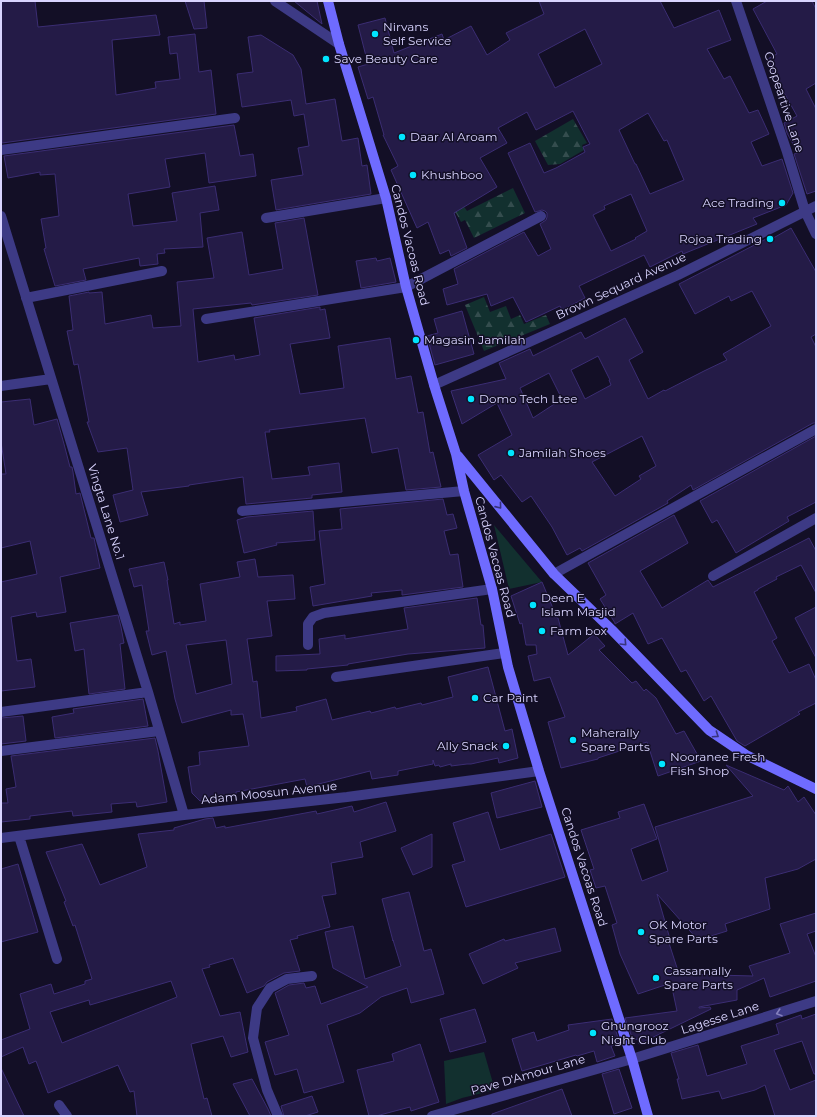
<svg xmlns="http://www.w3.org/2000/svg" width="817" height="1117" font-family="Montserrat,sans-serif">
	<defs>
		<pattern id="forest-firs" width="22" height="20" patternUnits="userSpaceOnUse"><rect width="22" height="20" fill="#12302f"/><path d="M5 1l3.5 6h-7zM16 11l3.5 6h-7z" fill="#344d4e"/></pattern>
	</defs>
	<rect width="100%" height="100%" fill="#130f26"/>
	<path fill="#12302f" d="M494,525L542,582L509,589Z
		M484,1052L495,1090L462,1098L446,1104L444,1061Z"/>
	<path fill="url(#forest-firs)" d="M573,119L587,143L582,145L584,150L560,164L548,165L535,141Z
		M450,186L467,211L513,188L525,213L474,238L465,220L461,222L456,213L447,214Z
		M484,297L490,312L506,306L511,319L520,315L524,324L546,315L550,324L484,351L465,305Z"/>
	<path fill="#241b47" stroke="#3b2d73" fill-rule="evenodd" d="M1,1H35L38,27L156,15L160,35L112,40L116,95L156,88L155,82L180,79L177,53L170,54L168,37L195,34L199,72L211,70L216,114L2,143Z
		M185,1H204L207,28L194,29Z
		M294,1H317L322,24Z
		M539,1H660L674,28L719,10L731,40L707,49L724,79L730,76L749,113L758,110L769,134L751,142L762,166L782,159L793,193L786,205L753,218L757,224L683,254L682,251L650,267L644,255L579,286L585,298L562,310L560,306L526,322L513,297L491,306L487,294L447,305L443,289L458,284L454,269L524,232L538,256L551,249L540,224L546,220L547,217V213L545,211L542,210L535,212L508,153L530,143L544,173L556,168L585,152L583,147L590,144L573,111L536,130L527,112L498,128L507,143L480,158L497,187L454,213L467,248L451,256L449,250L440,254L428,222L417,228L391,170L398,166L383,135H384L373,97L368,99L358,67L368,64L358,25L385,18L394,53L442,34L444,40L471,26L487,55L510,40L506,33L544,14ZM585,29L602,64L555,88L538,54ZM648,113L664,141L667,140L684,180L650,194L636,164H635L619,130ZM631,194L647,231L635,238L636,239L611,251L593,215L605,209L604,206Z
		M767,1H812L816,9V83L806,89L816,109V191L807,194L794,154L798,153L787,133L784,123L797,116L766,60L777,54L753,9Z
		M261,35L293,55L301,69L306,104L335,99L342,141L358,138L362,166L367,165L371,194L276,210L271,180L303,175L298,148L309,146L304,114L294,116L291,100L242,107L237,74L253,72L248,37Z
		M234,125L240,156L253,154L256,176L209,183L205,153L165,159L170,187L128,194L133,226L177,221L172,193L215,186L219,210L200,213L203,247L164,249L165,253L157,254L158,264L140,266L139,258L83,269L86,280L55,286L44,249L46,248L41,219L59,216L55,174L40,175V172L8,178L4,156Z
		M304,218L318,295L252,305L251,303L193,309L198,362L234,355L235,360L260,355L254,318L320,307V310L325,309L330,338L290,344L300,394L344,388L338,346L390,338L396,379L411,376L418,413L423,412L430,453L433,452L441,487L406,490L398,448L372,453L365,418L269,430L270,432H265L272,479L310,475L308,467L339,463L342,492L312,495V498L246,504L243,477L189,485V486L141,492L148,515L120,522L113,495L133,490L127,448L98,452L87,422H89L78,364L74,365L67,331L73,330L69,296L89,292V293L102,292L105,324L151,315L153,328L181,326L177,282L214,278L207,238L242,232L249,275L283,269L275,223Z
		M791,228L816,272V334L811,337L816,347V423H813L693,490L691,485L667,501L668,503L582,551L580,548L567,555L552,527L531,496L522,502L501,475L494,480L478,455L512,435L497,403L462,424L451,391L506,379L499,363L530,349L533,356L581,332L585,339L625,318L643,352L629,360L648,399L664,390L665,391L704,371L727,360L723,354L771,326L752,291L731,301L729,296L695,314L679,284L766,239L768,241ZM598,356L610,380H609L611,385L585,399L571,370ZM549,373L562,399L533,418L520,388ZM642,436L656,466L639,476L641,479L615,496L592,462Z
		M376,258L377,261L390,258L396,282L361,288L356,261Z
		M462,311L474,354L435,365L427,336L438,333L434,319Z
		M30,399L34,425L57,419L64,444L70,467H72L73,472L76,494L80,493L91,538H94L100,568L60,577L66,612L37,617L36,612L11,617L17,661L31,659L35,687L1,691V582L37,574L30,541L1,548V474H6L1,442V402Z
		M816,436V502L787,517L789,521L736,553L717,520L712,523L700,501Z
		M443,499L447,515L453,514L457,528L444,531L450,555L458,554L463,587L402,595V590L371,593L372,596L313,606L310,587L325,584L319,531L342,529L340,509Z
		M313,511L315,540L276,543L277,545L244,553L237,520L247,517Z
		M674,515L688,543L640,571L662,608L708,580L713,587L809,538L816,551V593L801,565L776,577L777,579L758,589V590L754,592L777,638L772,641L789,673L809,664L816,680V703L798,712L800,714L745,746L737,741L711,696L704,701L686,670L681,672L662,638L648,644L633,613L615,624V623L600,599L606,595L588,563Z
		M255,559L258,577L293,575L295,599L267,601L272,636L247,639L253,682L257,681L261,718L297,711L296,707L326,699L332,720L370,711L371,713L395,707L396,709L421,703L422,705L453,697L448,677L488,667L505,731L512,729L518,758L499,763L498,758L471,764H467L451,766V764L440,767L439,765L435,766L433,760V764L398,771V775L372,779L370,771L307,787L305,779L236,792V796L200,801L192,793L188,767L200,765L199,752L249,746L243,714L231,715V710L182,723L175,699L166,651L152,655L146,631H149L142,585L134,587L129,569L164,562L168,580H167L174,624L180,622V625L206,621L200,584L240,577L237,562ZM226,640L232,684L196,694L186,645Z
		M542,582L557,618H558L568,655L594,634L605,646L599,650L632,683L636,681L644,691L646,689L656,698L676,734L684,731L701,761L658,776L647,742L598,758V759L561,768L548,722L565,717L550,677L534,681L528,656L537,654L536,645H526L522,623L520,624L511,596Z
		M477,598L481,625H483L485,648L408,654L348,664V665L307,669V670L276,671V656L320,654L319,639L345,635V639L408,629L404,608Z
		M816,607V658L795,618Z
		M118,615L121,627L124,643L120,644L125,689L89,694L84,649L75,651L70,623Z
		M143,699L148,726L55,738L52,717L74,713L73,709Z
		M23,716L26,741L1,744V718Z
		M155,738L158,751L167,802L137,807L136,802L111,804L112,812L73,816L72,811L30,816V819L1,822V803H8L6,789L16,787L11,756Z
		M726,765L784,790L788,786L798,802L804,797L816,815V859L798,869L765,878L770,909L725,924L727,931L698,940L657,894L670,939L668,940L679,974L753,976L749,966L790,953L780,924L816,913V931L807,934L816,957V981L770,997L764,978L737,990V1000L699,1007V1008L710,1007L711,1009L639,1044L638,1039L633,1040L625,1018L677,1011L671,983L638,994L620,954L612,925L617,923L605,886L596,888L590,870L594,869L581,830L620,818L618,812L644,804L657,839L631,849L642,881L668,871L655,827L753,796Z
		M535,781L542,807L497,818L491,793Z
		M386,802L396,831L360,842L363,857L331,863L336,894L322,896L330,927L297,936L298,938L290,940L300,971L284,973L267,982L264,986L247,993L233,958L209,965L210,967L202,969L220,1016L240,1012L248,1052L231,1057L223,1036L191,1044L204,1099L207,1098L212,1116H137L134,1091L130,1092L118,1065L48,1093L36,1061L29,1064L23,1047L1,1057V1040L30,1029L20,994L51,984L54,994L85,984V981L92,979L75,925L73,926L64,902L66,901L46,852L82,844L100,885L147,867L138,834L174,830V828L205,819L213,818L216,828L225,826V828L316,811L317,814L352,806L354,812ZM171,981L177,997L62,1043L50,1012L89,1000L90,1005Z
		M488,812L500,850L551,834L565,877L466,907L452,865L465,861L453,823Z
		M432,834V867L413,875L401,848Z
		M18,864L38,932L1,942V869Z
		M409,892L424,951L431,949L444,994L411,1003L407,988L381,997L360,1013L327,1025L344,1082L304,1093L297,1069L275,1075L265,1042L289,1035L275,993L289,985L304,983L306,988L315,986L321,1004L368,987L333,968L325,932L353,926L365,979L401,966L393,940V941L382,899Z
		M555,928L561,951L515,963L518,968L483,984L469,954L504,939L505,941Z
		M475,1009L486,1042L450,1052L440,1019Z
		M816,1014V1074H814L802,1041L774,1050L790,1090L816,1080V1116H775L765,1085L755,1090L722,1099L719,1091L682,1099L677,1079H679L671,1053L698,1045L707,1076L747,1064L741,1046L779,1034L776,1024L801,1015L802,1019Z
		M612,1019L620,1044L611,1046L615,1056L597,1062L594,1051L577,1056L576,1055L522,1071L512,1039L534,1032L537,1041L569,1030L568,1025Z
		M420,1044L439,1102L411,1111L410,1107L376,1116H369L357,1070L394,1061L392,1054Z
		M1,1068L24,1116H1Z
		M619,1069L632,1108L614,1114L602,1074Z
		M252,1079L268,1109L271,1116H250L233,1084Z
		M562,1089L572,1116H492V1114Z
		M312,1096L318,1112L305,1116H284L281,1106Z"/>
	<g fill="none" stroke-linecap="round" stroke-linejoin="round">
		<path stroke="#3d3a85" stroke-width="10" d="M275,1L339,44
			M736,1L787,152L805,211L816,234
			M1,150L235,118
			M1,216L148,692L184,815
			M266,218L386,198
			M26,298L162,271
			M206,319L406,287L541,216
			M434,385L678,275L816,206
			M1,386L51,379
			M242,511L464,491
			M554,574L816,429
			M713,576L816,518
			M308,645V624L313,617L324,613L492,589
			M336,677L504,653
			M1,712L148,692
			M1,751L159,731
			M19,836L57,959
			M1,838L184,815L347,797L539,771
			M59,1105L67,1116
			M278,1116L267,1090L253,1038L257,1008L270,988L287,979L312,976
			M432,1116L632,1059L816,1001"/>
		<path stroke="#6f6bff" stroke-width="10" d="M328,1L339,44L386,198L406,287L434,385L456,454L464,491L492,589L508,667L539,771L632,1059L648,1116
			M458,456L554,574L612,630L709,730L746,755L816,789"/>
	</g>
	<defs><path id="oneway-chevron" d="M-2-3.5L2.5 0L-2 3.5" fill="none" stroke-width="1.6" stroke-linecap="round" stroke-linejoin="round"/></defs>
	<g stroke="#38347d">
		<use href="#oneway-chevron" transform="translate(499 506) rotate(51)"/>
		<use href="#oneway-chevron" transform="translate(624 643) rotate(46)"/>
		<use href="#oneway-chevron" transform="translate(716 735) rotate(34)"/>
	</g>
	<use stroke="#837fbc" href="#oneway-chevron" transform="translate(779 1013) rotate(162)"/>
	<g fill="#00e5ff" stroke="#130f26" stroke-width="1.5">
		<circle cx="375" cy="34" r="4"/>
		<circle cx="326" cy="59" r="4"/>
		<circle cx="402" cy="137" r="4"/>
		<circle cx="413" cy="175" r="4"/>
		<circle cx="782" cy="203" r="4"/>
		<circle cx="770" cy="239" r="4"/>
		<circle cx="416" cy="340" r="4"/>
		<circle cx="471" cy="399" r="4"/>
		<circle cx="511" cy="453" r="4"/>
		<circle cx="533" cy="605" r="4"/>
		<circle cx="542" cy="631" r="4"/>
		<circle cx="475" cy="698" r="4"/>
		<circle cx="573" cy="740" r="4"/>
		<circle cx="506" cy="746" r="4"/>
		<circle cx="662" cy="764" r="4"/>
		<circle cx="641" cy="932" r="4"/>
		<circle cx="656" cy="978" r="4"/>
		<circle cx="593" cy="1033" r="4"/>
	</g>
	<g text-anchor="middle" stroke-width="3" stroke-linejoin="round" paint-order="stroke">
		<g font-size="12" fill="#d9d4ff" stroke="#130f26" text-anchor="start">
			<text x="383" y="31">Nirvans<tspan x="383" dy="14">Self Service</tspan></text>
			<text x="334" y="63">Save Beauty Care</text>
			<text x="410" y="141">Daar Al Aroam</text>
			<text x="421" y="179">Khushboo</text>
			<text x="774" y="207" text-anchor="end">Ace Trading</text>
			<text x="762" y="243" text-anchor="end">Rojoa Trading</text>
			<text x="424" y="344">Magasin Jamilah</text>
			<text x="479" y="403">Domo Tech Ltee</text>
			<text x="519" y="457">Jamilah Shoes</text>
			<text x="541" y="602">Deen E<tspan x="541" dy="14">Islam Masjid</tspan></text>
			<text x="550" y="635">Farm box</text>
			<text x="483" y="702">Car Paint</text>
			<text x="581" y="737">Maherally<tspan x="581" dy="14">Spare Parts</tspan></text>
			<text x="498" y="750" text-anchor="end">Ally Snack</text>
			<text x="670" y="761">Nooranee Fresh<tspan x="670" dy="14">Fish Shop</tspan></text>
			<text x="649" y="929">OK Motor<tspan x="649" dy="14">Spare Parts</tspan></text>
			<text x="664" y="975">Cassamally<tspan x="664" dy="14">Spare Parts</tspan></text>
			<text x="601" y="1030">Ghungrooz<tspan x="601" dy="14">Night Club</tspan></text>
		</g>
		<g font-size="12" fill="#d9d4ff" stroke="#130f26">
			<text transform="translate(784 102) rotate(72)" y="4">Coopeartive Lane</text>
			<text transform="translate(410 245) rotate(76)" y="4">Candos Vacoas Road</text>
			<text transform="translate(621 286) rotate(-25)" y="4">Brown Sequard Avenue</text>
			<text transform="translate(106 512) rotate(73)" y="4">Vingta Lane No.1</text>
			<text transform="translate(495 557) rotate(75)" y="4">Candos Vacoas Road</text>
			<text transform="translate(269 793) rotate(-6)" y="4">Adam Moosun Avenue</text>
			<text transform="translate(584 867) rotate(72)" y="4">Candos Vacoas Road</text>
			<text transform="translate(720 1018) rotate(-18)" y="4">Lagesse Lane</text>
			<text transform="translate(528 1075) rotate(-16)" y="4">Pave D'Amour Lane</text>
		</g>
	</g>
	<rect width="817" height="1117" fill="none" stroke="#d9d4ff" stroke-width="4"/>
</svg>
